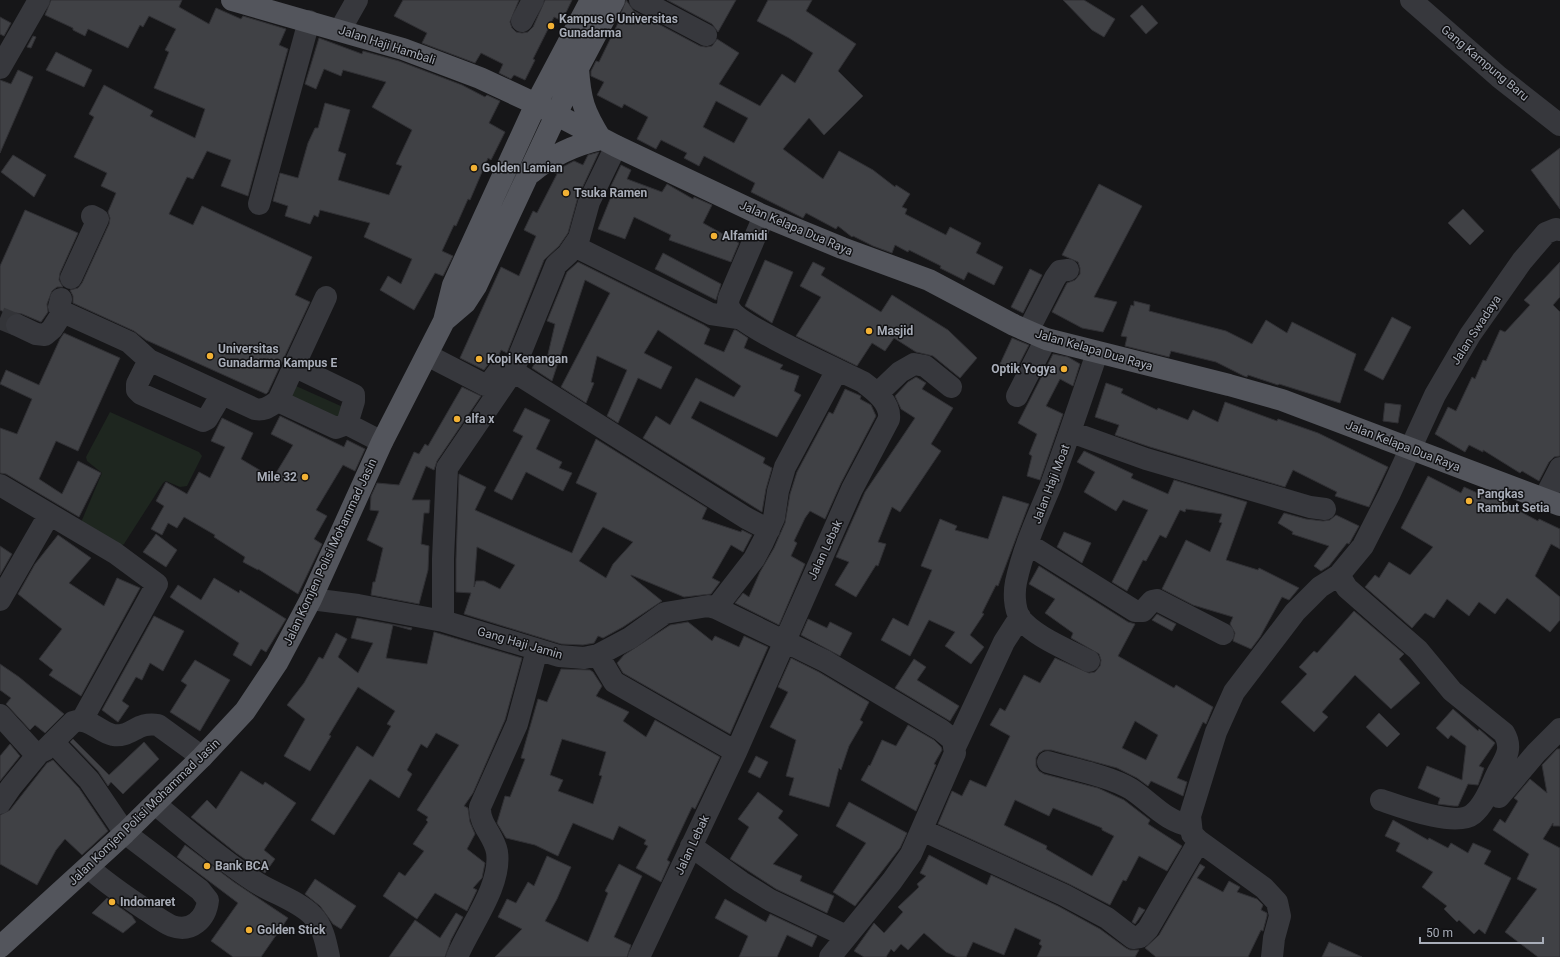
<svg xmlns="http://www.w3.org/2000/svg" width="1560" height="957" font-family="Roboto,sans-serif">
	<rect width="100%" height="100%" fill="#161618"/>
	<path fill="#1e261f" d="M296,386L343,407L340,419L290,399Z
		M110,412L199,452L202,456L187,486L180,487L166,481L163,483L124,544L120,547L82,526V520L102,473L87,461L86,457Z"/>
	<path fill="#404145" stroke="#303034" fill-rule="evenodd" d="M51,0H182L179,7L209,24L216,8L241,19L243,16L286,29L279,45L288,49L248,196L221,186L231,160L207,151L193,179L187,177L169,214L193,225L202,206L312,257L295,295L310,302L268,392L266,394L146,340L134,331L73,303V296L70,290L78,288L82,283L109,224L110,218L108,212L116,193L101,186L107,173L74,157L94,117L89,114L104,85L153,111L150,116L195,138L205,109L154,88L169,52L165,50L176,29L149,16L143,27L140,25L128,48L88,29L85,36L73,30V28L45,15Z
		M403,0H519L510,22L512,28L516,32L522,33L528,32L533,27L545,0H572L562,21L554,17L533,59L535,60L525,80L514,75L511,79L499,73L503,64L481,53L475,63L422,43L427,33L394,16Z
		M626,0L634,11L700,46L706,47L712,46L717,39L739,53L719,84L760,106L782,74L795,83L813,53L789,38L757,21L768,0H812L806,11L856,44L838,71L863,96L824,135L809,118L783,149L823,179L839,151L873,170L895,187L896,185L910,194L902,207L907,209L905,214L946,235L950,227L981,243L976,253L1003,267L994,285L968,272L964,280L940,268L941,266L909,250L908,252L895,245L892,253L873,246L853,236L852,237L838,226L836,229L806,213L803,218L751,192L755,183L704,156L699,166L684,158L687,153L661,140L656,149L637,139L648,117L624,104L622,108L597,95L604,82L591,76V71L596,61L599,62L620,19L619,18ZM716,101L748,118L734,143L703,127Z
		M667,0H736L718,32L712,24Z
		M1063,0H1084L1115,19L1104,37L1092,30Z
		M1142,5L1158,23L1146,34L1130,16Z
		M0,17L11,23L4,36L0,34Z
		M33,36L36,37L31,48L27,47Z
		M319,38L362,54L363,51L399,61L462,85L485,97L487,95L500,101L489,123L505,132L491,160L488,158L470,200L468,199L456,226L454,225L442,251L453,256L443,276L435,273L414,310L380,290L388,276L401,284L412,259L364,237L370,223L320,210L318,217L314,215L310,224L285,216L288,206L273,201L280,173L298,178L308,143L315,128H318L325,103L350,110L338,151L346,154L338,180L389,195L402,166L396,164L412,130L372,107L386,82L343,70L341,76L324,69L316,89L305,84Z
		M56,52L92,70L84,87L46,70Z
		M18,70L33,77L0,153V80L11,84Z
		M1560,148V209L1531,170Z
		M599,152L578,197L568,233L559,246L544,260L507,353L501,350L499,355L492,359L484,370L460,358L501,267L519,276L536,236L524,230L533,211L537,213L557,174L553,172L574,161L583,165L588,155Z
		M13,155L46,175L34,197L1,172Z
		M621,165L631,170L627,179L662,192L667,184L693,199L694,197L712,205L703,223L739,243L731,262L669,240L671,235L634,217L625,239L598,229L613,192L609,190Z
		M1099,184L1142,206L1094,297L1117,302L1103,332L1082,328L1052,312L1067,283L1075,280L1080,274V268L1078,262L1062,255Z
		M1463,209L1484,231L1470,245L1448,223Z
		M25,210L78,233L60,273L59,280L63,287H57L52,291L47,304L48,312L41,322L22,314L16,313L10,315L0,310V266Z
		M663,253L721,284L716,300L655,269Z
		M765,260L793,272L772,323L745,306Z
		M578,262L704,325L710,329L704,344L724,352L734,330H736L748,338L744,348L783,365L780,369L799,376L794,391L801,395L777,437L700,401L691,418L765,458L763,463L772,468L766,489L762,512L643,438L656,416L670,425L696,378L734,397L741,386L658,330L644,353L672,367L661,389L638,378L618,423L607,416L627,370L597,356L591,382L594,383L586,403L561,387L610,293L585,280L552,381L532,368L538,358L546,363L555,324L547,321L567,272Z
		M813,262L825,268L821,275L881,312L892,295L948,330L977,358L960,378L933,356L916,352L894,338L885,351L872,343L857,366L796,336L821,297L800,286Z
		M1560,262V297L1553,305L1560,312V456L1554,457L1549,462L1539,481L1522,471L1520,473L1483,450V452L1469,445L1465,452L1435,434L1448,407L1456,411L1472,377L1475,379L1483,360L1486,361L1500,330L1505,332L1530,305L1524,300Z
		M1030,269L1042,275L1023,313L1011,307Z
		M1134,301L1150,305L1149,311L1226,331L1252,344L1266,320L1287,333L1292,322L1356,354L1340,403L1279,384L1278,385L1248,375L1247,377L1244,376L1216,362L1171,351L1169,357L1125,346L1127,337L1121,336L1131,305L1134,306Z
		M1392,317L1411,327L1383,380L1364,370Z
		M64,333L120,358L78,451L56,441L39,479L62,494L78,461L101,473L79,517L6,474L0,473V428L17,434L32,399L0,384L6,370L39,385L60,339Z
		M1012,338L1029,345L1015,372L1000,364Z
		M1053,354L1068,357L1080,364L1073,386L1060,379L1046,406L1063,414L1040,480L1027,476L1032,456L1029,454L1037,434L1018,423Z
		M916,377L926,383L922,389L953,408L931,444L941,451L900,512L892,507L878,542L886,544L878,566L876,565L856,597L835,585L849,562L836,557L865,492L915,418L901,409L895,396L908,382Z
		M1106,383L1123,389L1121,393L1157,410L1158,408L1188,420L1193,410L1218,422L1225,402L1277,421L1278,419L1318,433L1388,467L1369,507L1335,496L1337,492L1293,470L1285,487L1150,447L1115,435L1119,425L1095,417Z
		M462,387L481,396L437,461L434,470L426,466L412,500H430L429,513H424L421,544L429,546L428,570L419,604L371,595L373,582H375L383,548L367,540L379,511L370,510L371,496L377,483L399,485L414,452L419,454L425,444L428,446Z
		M845,389L861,396L860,399L871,405L876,416L841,483L825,519L810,511L805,518L794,541L797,543L791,556L805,564L779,625L735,603L743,593L749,597L760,572L774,548L785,523L790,494L797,472L829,412L833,414Z
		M1385,403L1401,405L1398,423L1383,421Z
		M525,408L550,420L536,449L562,462L559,468L572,473L563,491L526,472L512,500L494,491L523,436L513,431Z
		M280,416L344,447L347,440L365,449L355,471L343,465L316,510L327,516L314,539L322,544L298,594L258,569V570L243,562L245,557L214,537L215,535L184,517L177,528L168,523L162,535L151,529L164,506L156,501L166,482L187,494L199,472L210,478L225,447L211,441L222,418L253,433L241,459L273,478L293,445L271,434Z
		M596,439L707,508L702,519L741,532L742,530L752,535L743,552L731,545L712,578L720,582L711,594L684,597L631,575V576L662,601L623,627L603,638L598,636L594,643L583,645L561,644L464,614L471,593L456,592V559L459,474L486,487L475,510L572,553L597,493L576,483ZM603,527L633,542L613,564L606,578L579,561ZM477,547L515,565L500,589L484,581H476L474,587Z
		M1084,451L1133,474L1131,478L1168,494L1174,480L1247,502L1226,560L1258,570L1259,568L1299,588L1289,600L1282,597L1260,637L1251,649L1233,641L1235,633L1230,624L1233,617L1193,605L1162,589L1186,540L1210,552L1222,523L1219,522L1222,514L1186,509L1185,512L1180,510L1166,538L1160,535L1146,561L1143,560L1127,591L1112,582L1148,510L1123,500L1116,511L1084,492L1095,472L1077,462Z
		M1428,476L1461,493L1464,487L1491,499L1493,494L1508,502L1506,504L1538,521L1539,519L1560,529V549L1551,544L1535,576L1560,597V620L1550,632L1507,598L1495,614L1479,602L1469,616L1447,599L1434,618L1425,613L1412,628L1365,587L1375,575L1379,578L1389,562L1410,575L1433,547L1401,528Z
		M1003,496L1029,504L998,586L996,585L982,613L984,614L970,635L984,647L971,664L945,646L955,632L929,620L910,656L881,640L893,618L908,626L932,570L921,566L940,519L957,526L955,530L988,539Z
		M1284,513L1306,519L1323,521L1330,520L1336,515L1359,526L1349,544L1347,543L1329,566L1321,571L1314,566L1329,546L1292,534L1293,532L1278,523Z
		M1064,532L1091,543L1082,563L1057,547Z
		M156,534L177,550L166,567L143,552Z
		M58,535L91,558L69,583L104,606L117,578L140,588L81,696L49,675L53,670L39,659L62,629L18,594L35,564Z
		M0,546L12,554L0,575Z
		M1039,566L1128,622L1135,624L1118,656L1174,688L1176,685L1213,707L1206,724L1203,722L1177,778L1187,782L1183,796L1151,781L1148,786L1137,778L1117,768L1051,750H1044L1039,753L1036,758V766L1039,771L1044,774L1098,788L1124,800L1150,820L1148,824L1182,846L1167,871L1139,856L1126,881L1123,880L1110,905L1069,884L938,824L952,791L962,796L970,780L986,787L1010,736L990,725L1000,708L1005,711L1024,675L1040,683L1055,658L1089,673L1095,672L1100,666L1101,660L1099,654L1071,638L1073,633L1045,613L1055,599L1029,584ZM1135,721L1158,735L1146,760L1122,748ZM1015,800L1049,816L1053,808L1102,828V830L1114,836L1092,876L1046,849L1047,846L1004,825Z
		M214,578L239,593L240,590L286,619L266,652L261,649L251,666L233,655L239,643L170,597L178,585L201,600Z
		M1354,611L1404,654L1399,659L1420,683L1391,709L1355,675L1322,712L1328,717L1314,732L1281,702L1307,674L1299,667L1314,651L1317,653Z
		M1157,614L1176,624L1172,631L1152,620Z
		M154,616L184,631L163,671L150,663L142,680L136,677L122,701L129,706L118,722L102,710Z
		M357,618L412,628L411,630L393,625L386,658L427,664L434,632L522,658L505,720L473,793L464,806L468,808L470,822L475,834L467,849L485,863L482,878L473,888L477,890L467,911L435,893L417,919L383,896L399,872L405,876L424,851L413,844L428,822L426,820L428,817L417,810L459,745L436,733L427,748L421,744L407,770L412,774L399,798L370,779L334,835L311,820L357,746L373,757L391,726L387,724L395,711L358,687L329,735L331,736L310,771L284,756L305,719L287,705L304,683L319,657L323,659L336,633L347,639L338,657L358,673L373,643L351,638Z
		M808,619L827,628L830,622L852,633L840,656L801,635Z
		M688,622L712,641L715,636L739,647L744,636L768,647L730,734L623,673L617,663L624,655L670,625Z
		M791,658L819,672L869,702L860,720L863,722L849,746L841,770L839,768L829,807L789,795L794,778L786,776L796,740L770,727L788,692L778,687Z
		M914,659L926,667L917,680L959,706L950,721L895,688Z
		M195,660L230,680L200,731L170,712L187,685L181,681Z
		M0,664L19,677L64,714L45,733L35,725L30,730L6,704L11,698L0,690Z
		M561,669L590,670L593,672L602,686L596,696L629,712L623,721L646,737L655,720L720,757L695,809L692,807L667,860L670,862L661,882L636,868L648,846L644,844L646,840L619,826L613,840L573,823L558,856L535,845L506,838L497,823L505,796L510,797L525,759L521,758L538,699L547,702ZM562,739L606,752L599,775L602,776L593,804L558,791L563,780L550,775Z
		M1453,709L1478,731L1479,729L1495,743L1479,766L1484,768L1478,785L1468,784L1458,806H1454L1438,804L1440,798L1418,788L1427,766L1462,780L1466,746L1451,735L1448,739L1436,728Z
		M1379,713L1400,734L1387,747L1366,727Z
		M908,725L934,740L941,747L942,750L934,764L936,765L916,811L861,780L869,765L870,766L882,740L896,746Z
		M73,739L109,775L144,742L159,759L123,794L111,782L108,786L98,771L70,742Z
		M10,744L20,756L0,781V756Z
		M1557,749H1560V826H1553V823L1543,839L1560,848V957H1538L1505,932L1537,889L1517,879L1529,854L1493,830L1500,819L1505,823L1518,801L1514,798L1530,779L1547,793L1542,765Z
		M756,756L768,762L760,778L748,772Z
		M53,760L79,788L108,831L82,855L65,839L56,850L37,885L0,864V815L10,810L47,763Z
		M241,771L263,785L265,782L296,803L264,850L275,859L265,873L236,853L191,817L207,800L216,809Z
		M758,792L783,811L778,818L798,835L773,864L802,876L800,881L834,896L827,913L776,889L730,859L749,827L738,819Z
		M849,802L907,833L900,848L855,906L833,892L866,843L836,826Z
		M1393,820L1428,840L1429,838L1448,848L1451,843L1468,853L1473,843L1491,851L1484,864L1511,878L1485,934L1479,929L1474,934L1459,920L1457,922L1444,909L1447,906L1422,887L1433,872L1396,851L1400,843L1385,836Z
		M185,845L234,882L288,918L261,957H233L211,941L238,903L177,857Z
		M929,855L987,885L991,875L1058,906L1100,929L1126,948L1130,950H1139L1135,957H1037L1042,946L1039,944L1041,940L1015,928L1004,955L973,942L966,957H957L946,952L924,933L908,950L901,944L894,952L891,949L886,957H864L854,951L874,923L884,933L903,912L898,907L919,887L917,884L926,876L920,873Z
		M547,856L571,867L557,899L545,921L588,942L608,893L605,891L619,864L642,876L614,937L631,945L627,957H495L522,929L498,917L507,899L516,903L528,882L534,886Z
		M1200,864L1205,867L1197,878L1223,892L1229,881L1240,887L1237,892L1257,899L1263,905L1261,910L1267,913V916L1263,931L1261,930L1248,957H1156L1145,948L1159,935Z
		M315,879L356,906L341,929L333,924L320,906L305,894Z
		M107,898L132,916L136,922L123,933L92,913Z
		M725,899L766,922L770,914L817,936L812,947L787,935L777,957H739L748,936L715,918Z
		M1139,907L1145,910L1135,924L1132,922Z
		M456,913L463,917L451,940L445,957H389L415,920L440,938Z
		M1329,942L1362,957H1322Z"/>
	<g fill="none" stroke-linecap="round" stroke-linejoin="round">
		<path stroke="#333438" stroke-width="22" stroke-dasharray="22 11" stroke-linecap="butt" d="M0,318L17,325"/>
		<path stroke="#37383d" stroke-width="22" d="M640,0L706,35
			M1411,0L1499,77L1560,125
			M522,21L533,0
			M340,30L357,0
			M0,68L39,0
			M259,204L309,21
			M574,246L711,314L738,318
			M71,278L98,219L92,216
			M61,299L59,307L63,312L129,342L149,360L255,409C265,411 270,406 278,401
			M17,325L36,334L45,335L52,329L61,315H68
			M1028,331L1055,278L1060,271L1068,270
			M427,355L485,385L489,384L502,367L508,368L746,518L769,530
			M149,360L137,384V390L141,394L203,421L207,419L220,397L225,395
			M294,366L354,395V401L347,424L336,428L278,401Z
			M294,366L326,297
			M878,393L900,372L914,364L925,366L951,387
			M1017,396L1046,339
			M347,424L382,442
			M1071,432L1146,459L1310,507L1325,509
			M0,485L115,553L157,584L82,720
			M1544,499L1560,468
			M1028,544L1135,611H1143L1152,601L1157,600L1223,634
			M1339,575L1347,588L1418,650L1452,691L1504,733C1513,748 1506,758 1498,772C1491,786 1485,804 1473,814C1456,828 1399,806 1381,800
			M311,599L358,605L443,621L559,656L584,658L598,655L630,638L665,613L708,606L716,608L825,661L941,730L953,740L955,753L911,854L892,881L830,957
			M0,600L49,515
			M716,608L754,559L763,542L774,518L778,491L785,467L837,370
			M443,621V559L447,468L513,371L556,265L568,254L579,238L589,202L616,146
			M598,655L614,682L736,752
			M1089,661C1069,650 1033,636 1020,618C1014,608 1014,592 1016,582C1023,549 1038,516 1051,485C1067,441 1082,397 1097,353
			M0,715L32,750L39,753L45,750L73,722C88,716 99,732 113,735C131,738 137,721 158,725L202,757
			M53,742L89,780L125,833L200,890L208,900C206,919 191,933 172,926C163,922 154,915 146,910C125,896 106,883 88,867
			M955,747L1004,642L1020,617
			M1048,762C1072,769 1110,776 1131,789C1151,802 1166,822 1191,826
			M1499,797L1536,753L1560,729
			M0,803L11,787L39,753
			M155,804C187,830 219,858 254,881C272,893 297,900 312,915C323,926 326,942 329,957
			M922,830L1064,895L1107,918L1133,938L1140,937L1148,929L1199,841
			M691,846L741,882L770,900L846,936
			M457,957C469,927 502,886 497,852C494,835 479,825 480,807L517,724L537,650
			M639,957L736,752L852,489L889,419C891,403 875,391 863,382C841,371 736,325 729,307C727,302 729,297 731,293L764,216
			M1272,957L1274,938L1280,916L1277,902L1264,888L1199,841L1192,834L1190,816L1216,732L1234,692L1295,612L1320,587L1339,575L1363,546L1390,493L1435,395L1470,335L1522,261L1546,233L1556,229L1560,230"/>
		<path stroke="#53555c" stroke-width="22" d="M232,0L403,49L480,78L536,104L616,146L764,216L842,248L929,280L1014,325L1046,339L1229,385L1282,400L1560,505
			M531,173C552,155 574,145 601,139C584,112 580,100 578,68
			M444,321L465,303L476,286L578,68L614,0
			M0,947L125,833L202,757L245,711L277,663L311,599L382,442L444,321L453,285L536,104L591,0"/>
	</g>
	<g fill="#f2b134" stroke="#111113" stroke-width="1.5">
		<circle cx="551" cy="26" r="4"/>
		<circle cx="474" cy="168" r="4"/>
		<circle cx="566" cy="193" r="4"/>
		<circle cx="714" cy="236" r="4"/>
		<circle cx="869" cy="331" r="4"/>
		<circle cx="210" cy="356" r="4"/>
		<circle cx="479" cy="359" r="4"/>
		<circle cx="1064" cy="369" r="4"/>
		<circle cx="457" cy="419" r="4"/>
		<circle cx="305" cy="477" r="4"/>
		<circle cx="1469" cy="501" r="4"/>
		<circle cx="207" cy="866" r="4"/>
		<circle cx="112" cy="902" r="4"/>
		<circle cx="249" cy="930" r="4"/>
	</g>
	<g text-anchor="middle" stroke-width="3" stroke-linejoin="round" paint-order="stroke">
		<g font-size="12" font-weight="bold" fill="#a8adb8" stroke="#111113" text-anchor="start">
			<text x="559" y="23">Kampus G Universitas<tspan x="559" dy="14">Gunadarma</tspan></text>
			<text x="482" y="172">Golden Lamian</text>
			<text x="574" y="197">Tsuka Ramen</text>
			<text x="722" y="240">Alfamidi</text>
			<text x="877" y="335">Masjid</text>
			<text x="218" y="353">Universitas<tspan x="218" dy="14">Gunadarma Kampus E</tspan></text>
			<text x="487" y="363">Kopi Kenangan</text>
			<text x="1056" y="373" text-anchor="end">Optik Yogya</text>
			<text x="465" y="423">alfa x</text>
			<text x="297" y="481" text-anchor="end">Mile 32</text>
			<text x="1477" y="498">Pangkas<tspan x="1477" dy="14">Rambut Setia</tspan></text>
			<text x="215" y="870">Bank BCA</text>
			<text x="120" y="906">Indomaret</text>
			<text x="257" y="934">Golden Stick</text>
		</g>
		<g font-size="12" fill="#a8adb8" stroke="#111113">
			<text transform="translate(387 45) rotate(18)" y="4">Jalan Haji Hambali</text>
			<text transform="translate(1485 63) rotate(40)" y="4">Gang Kampung Baru</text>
			<text transform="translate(796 228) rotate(23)" y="4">Jalan Kelapa Dua Raya</text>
			<text transform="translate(1476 330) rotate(-57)" y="4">Jalan Swadaya</text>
			<text transform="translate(1094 350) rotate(16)" y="4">Jalan Kelapa Dua Raya</text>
			<text transform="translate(1403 446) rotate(21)" y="4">Jalan Kelapa Dua Raya</text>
			<text transform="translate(1051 484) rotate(-69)" y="4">Jalan Haji Moat</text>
			<text transform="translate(825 550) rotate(-65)" y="4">Jalan Lebak</text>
			<text transform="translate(330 552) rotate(-65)" y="4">Jalan Komjen Polisi Mohammad Jasin</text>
			<text transform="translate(520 643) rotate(16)" y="4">Gang Haji Jamin</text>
			<text transform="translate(144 812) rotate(-44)" y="4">Jalan Komjen Polisi Mohammad Jasin</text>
			<text transform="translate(692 845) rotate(-65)" y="4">Jalan Lebak</text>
		</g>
	</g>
	<path d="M1420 937v6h123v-6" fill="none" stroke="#a8adb8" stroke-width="2"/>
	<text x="1426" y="937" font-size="12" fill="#a8adb8" stroke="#111113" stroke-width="3" paint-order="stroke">50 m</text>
</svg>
